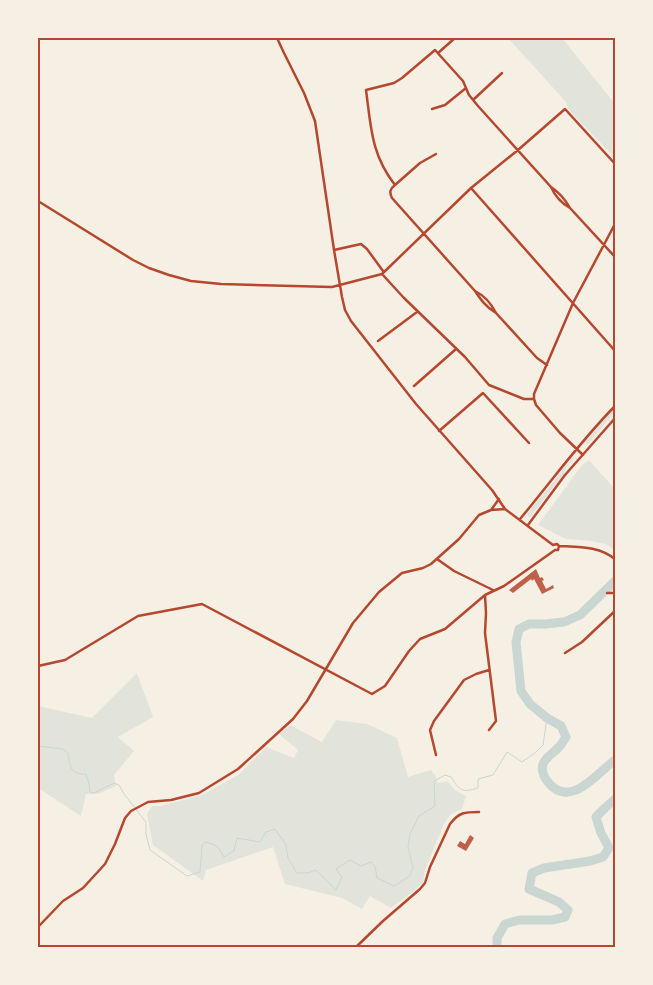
<svg xmlns="http://www.w3.org/2000/svg" width="653" height="985" font-family="'Golos Text',sans-serif">
	<rect width="100%" height="100%" fill="#f6efe4"/>
	<path fill="#e2e4dc" d="M508,38H562L615,104V158L569,110L566,102Z
		M615,407V412L587,445L585,442Z
		M574,456V458L566,468L564,474L530,517L528,516L527,514Z
		M589,460L615,489V551L606,544L591,541L566,539L538,525L582,465Z
		M137,673L153,717L118,737L134,751L114,775L116,786L98,794H86L81,816L38,788V706L92,718Z
		M336,720L367,724L397,738L408,777L431,770L435,775L438,783L447,781L456,791L466,796L462,809L451,814L444,824L425,870L423,882L415,890L391,908L370,896L362,909L342,898L285,884L273,847L206,870L203,881L153,845L147,814L152,806H160L202,795L238,775L266,747L294,758L298,750L279,734L290,725L322,742Z"/>
	<g fill="none" stroke-linecap="round" stroke-linejoin="round">
		<path stroke="#c9d6d2" stroke-width="1" d="M38,746L63,749L68,753C70,766 70,775 86,774L89,784L90,792L94,793L114,783L119,785L124,794L146,822V834L150,850L187,876L200,872L202,845L206,842L217,846L224,857L234,851L237,838L260,842L266,832L275,829L286,845L288,858L297,873H308L316,870L336,890L342,877L336,869L350,860L361,866L371,862L375,866L377,878L394,886L410,876L413,867L408,847L410,834L419,816L435,806L434,781L445,775L451,777C460,791 462,793 478,788V779L493,775L507,752L522,762L536,752L543,745L547,718"/>
		<path stroke="#c9d6d2" stroke-width="9" d="M616,580L580,615L564,622L545,624H529L519,629L516,642L521,691L530,704L547,718L561,726L566,737C564,740 562,744 559,747C554,753 546,756 543,764C541,770 544,777 548,782C570,810 597,773 616,759
			M497,948V938L505,924L519,920H552L565,917L568,910L559,902L529,889L532,873L544,868L590,861L603,857L609,848L601,833L596,817L605,808L616,798"/>
	</g>
	<path fill="#bf614a" d="M536,569L540,578L542,577L544,580L542,581L546,589L553,585L554,588L542,594L534,579L532,581L531,579L513,593L509,590Z
		M470,835L474,838L466,851L457,846L460,841L465,844Z"/>
	<g fill="none" stroke-linecap="round" stroke-linejoin="round">
		<path stroke="#b5482f" stroke-width="2.5" d="M277,38L284,53L304,93L315,121L334,250L342,297L345,310L351,321L416,404L492,490L505,509L553,545L557,544L559,546C579,547 600,546 616,560
			M438,53L455,38
			M473,100L502,73
			M432,109L445,105L466,88
			M395,185L420,163L436,154
			M471,188L616,352
			M38,201L133,260L149,268L169,275L191,281L221,284L332,287L382,274L471,188L518,150L565,109L616,165
			M570,208C561,203 555,196 551,187C560,193 565,199 570,208L616,258
			M334,250L361,244L367,249L383,271
			M382,274L404,298L465,357L489,385L524,399H534
			M475,291L392,198C389,192 390,189 395,185C371,154 371,127 366,90L394,83L402,78L435,50L463,81L469,95L478,106L551,187
			M496,313C491,303 485,296 475,291C481,300 486,307 496,313L537,358L547,365
			M378,341L417,312
			M414,386L456,349
			M439,431L483,393L529,443
			M583,455L560,433L536,405L534,399V394L573,303L616,222
			M491,510L499,499
			M520,519C552,481 581,440 616,405
			M528,525L565,475L616,417
			M437,559L454,571L493,590
			M607,593H616
			M485,595L486,613L485,633L496,721L489,730
			M565,653L582,642L616,610
			M38,666L65,660L138,616L202,604L372,694L385,686L409,651L420,639L445,629L485,595L504,586L555,550H558L559,546
			M436,755L430,730L434,721L464,680L476,674L489,670
			M38,927L63,901L83,888L105,864L115,844L125,818L131,811L148,802L171,800L199,793L238,769L293,719L307,701L353,623L379,592L402,573L423,568L431,564L459,539L479,515L491,510L505,509
			M355,948L383,921L420,889L425,883L430,867L450,824C459,812 465,812 479,812"/>
	</g>
	<rect width="653" height="985" fill="none" stroke="#f6efe4" stroke-width="78"/>
	<rect x="39" y="39" width="575" height="907" fill="none" stroke="#b5482f" stroke-width="2"/>
</svg>
